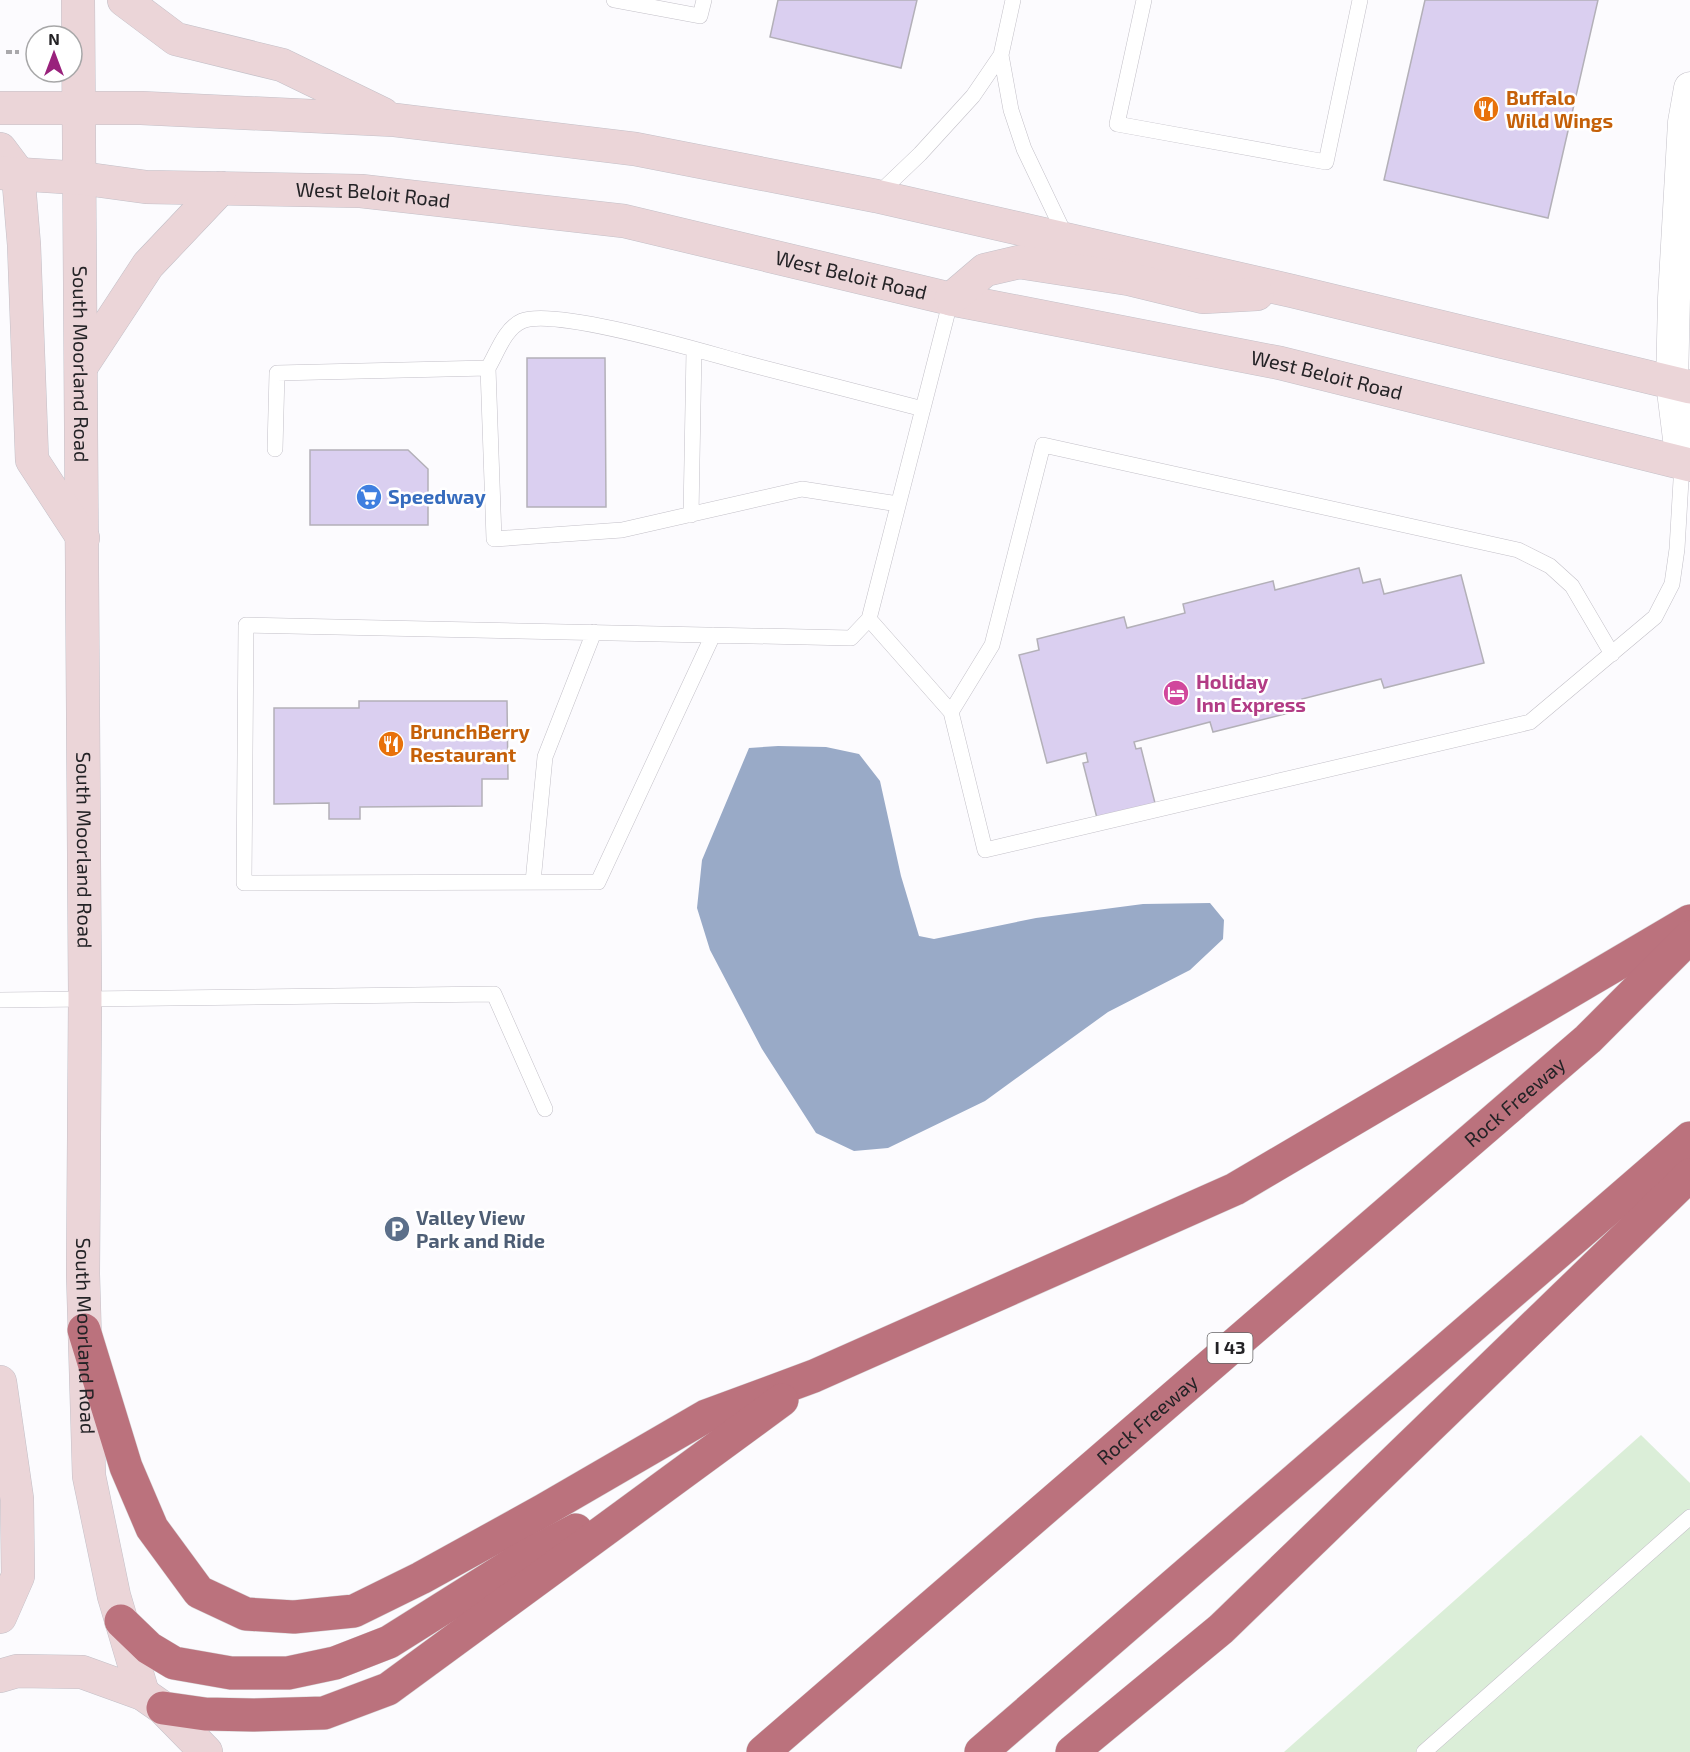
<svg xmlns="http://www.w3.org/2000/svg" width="1690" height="1752" font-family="'Exo 2',sans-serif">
	<rect width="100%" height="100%" fill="#fcfbfe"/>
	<path fill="#dbeed8" d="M1641,1435L1690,1483V1752H1284Z"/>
	<path fill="#99aac7" d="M778,746L826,747L859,754L880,781L901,876L919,936L934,939L1036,918L1143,904L1210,903L1224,920L1223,939L1190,970L1108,1012L985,1101L888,1148L854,1151L816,1133L762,1049L710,950L697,908L702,860L749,748Z"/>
	<path fill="#dacff0" stroke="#b3b0b8" stroke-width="1.5" d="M778,0H917L901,68L770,37Z
		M1425,0H1598L1548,218L1384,180Z
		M527,358H605L606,507H527Z
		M310,450H408L428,469V525H310Z
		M1359,568L1363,583L1380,579L1384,594L1461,575L1484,663L1384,688L1381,679L1302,699L1305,709L1213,732L1210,722L1134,742L1136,749L1141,748L1156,807L1098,822L1083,763L1088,762L1086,753L1047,763L1019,655L1039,650L1037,639L1124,617L1127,628L1185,613L1183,604L1273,581L1275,590Z
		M359,701H507L508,779H482V806L360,807V819H329V803L274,804V708H359Z"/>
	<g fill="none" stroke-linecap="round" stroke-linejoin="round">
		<g stroke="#c3c0c8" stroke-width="16">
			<path id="service" d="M614,0L700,16L704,0
				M1144,0L1117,124L1326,162L1360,0
				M1001,55L1011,110L1024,149L1066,237
				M876,196L920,154L973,96L1001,55L1013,0
				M488,368L494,539L622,530L802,489L898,504
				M275,449L277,373L488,368C497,353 505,328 522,321C554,307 701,351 741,362C802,378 862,393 923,409
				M691,515L694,350
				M869,619L951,712L985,850L1530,722L1655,617L1672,584L1677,549L1682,463
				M713,635L598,882L244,883L246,625L851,638L869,619L951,299
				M951,712L992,645L1043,445L1518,550L1550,566L1572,586L1612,654
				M533,882L545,757L594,632
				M0,1000L494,994L545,1109
				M1424,1752L1690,1517"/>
		</g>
		<g stroke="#c3c0c8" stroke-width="33">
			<path id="minor" d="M1682,463L1672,383L1674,298L1684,122L1690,88"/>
		</g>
		<g stroke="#c3c0c8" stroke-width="34">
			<g id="secondary">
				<path id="s1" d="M78,0L85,998L83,1274L89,1476L114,1596L143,1694"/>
				<path d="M124,0L176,39L282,65L383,114"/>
				<path d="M0,108H141L395,120L635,149L876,196L1292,291L1690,387"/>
				<path d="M0,149L18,173L24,245L32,460L83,538"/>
				<path id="s2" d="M0,173L80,178L146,187L361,191L624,221L951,299L1280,363L1690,465"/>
				<path d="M951,299L985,270L1019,262L1129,279L1203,297L1257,294"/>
				<path d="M81,367L148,265L221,188"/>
				<path d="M0,1382L17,1499L18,1576L0,1617"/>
				<path d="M0,1676L17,1671L82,1672L143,1694L163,1708L206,1752"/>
			</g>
		</g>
		<g stroke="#d8d7d8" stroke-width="34">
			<g id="motorway">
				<path d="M84,1330L126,1467L152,1528L199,1592L246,1614L294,1617L354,1611L421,1578L544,1510L706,1416L814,1376L1235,1189L1690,921"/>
				<path d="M121,1621L149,1648L174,1663L231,1673H288L335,1663L389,1642L521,1559L576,1530"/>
				<path d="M163,1708L205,1714L253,1715L324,1713L388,1689L782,1400"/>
				<path id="s3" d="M763,1752L1588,1039L1690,937"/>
				<path d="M981,1752L1690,1138"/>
				<path d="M1072,1752L1221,1629L1690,1175"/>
			</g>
		</g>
		<path stroke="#a9a8ab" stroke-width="4" stroke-dasharray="6 3" stroke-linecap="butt" d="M6,52H19"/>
		<use href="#service" stroke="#fff" stroke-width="15"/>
		<use href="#minor" stroke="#fff" stroke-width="32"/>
		<use href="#secondary" stroke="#ebd5d8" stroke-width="33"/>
		<use href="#motorway" stroke="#bb727d" stroke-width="33"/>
	</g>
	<defs>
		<g id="restaurant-disc" transform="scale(1.35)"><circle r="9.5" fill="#e8710a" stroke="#fff"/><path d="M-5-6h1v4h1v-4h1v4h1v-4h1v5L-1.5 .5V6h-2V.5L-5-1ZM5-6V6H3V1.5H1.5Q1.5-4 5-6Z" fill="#fff"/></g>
		<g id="supermarket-disc" transform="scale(1.35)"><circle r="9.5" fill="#3f7fe0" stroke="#fff"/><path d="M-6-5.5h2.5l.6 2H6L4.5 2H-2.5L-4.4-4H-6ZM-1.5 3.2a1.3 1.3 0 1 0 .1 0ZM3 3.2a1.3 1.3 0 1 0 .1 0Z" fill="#fff"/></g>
		<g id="hotel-disc" transform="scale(1.35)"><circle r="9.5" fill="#d1479c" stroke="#fff"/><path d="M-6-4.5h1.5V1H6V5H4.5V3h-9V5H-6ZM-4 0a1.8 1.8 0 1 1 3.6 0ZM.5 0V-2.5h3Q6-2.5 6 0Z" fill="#fff"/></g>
		<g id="parking-disc" transform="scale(1.35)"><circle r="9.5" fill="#5c6f8a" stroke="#fff"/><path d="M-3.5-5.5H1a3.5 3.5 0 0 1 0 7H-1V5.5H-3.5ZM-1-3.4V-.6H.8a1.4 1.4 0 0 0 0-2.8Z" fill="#fff"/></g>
	</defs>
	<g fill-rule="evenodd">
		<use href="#restaurant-disc" x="1486" y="109"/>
		<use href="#supermarket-disc" x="369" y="497"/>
		<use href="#hotel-disc" x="1176" y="693"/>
		<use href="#restaurant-disc" x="391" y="744"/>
		<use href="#parking-disc" x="397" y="1229"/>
	</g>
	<g text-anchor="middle" stroke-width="5" stroke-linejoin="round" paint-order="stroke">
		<rect fill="#fff" stroke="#666567" stroke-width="1.5" x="1207.5" y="1333" width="45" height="30" rx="4.5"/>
		<g font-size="18" font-weight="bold" fill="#242326">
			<text x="1230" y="1354">I 43</text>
		</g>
		<g font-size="20" font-weight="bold" fill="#c56008" stroke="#fff" text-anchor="start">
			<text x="1506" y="105">Buffalo<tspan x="1506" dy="23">Wild Wings</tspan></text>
			<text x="410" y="739">BrunchBerry<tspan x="410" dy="23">Restaurant</tspan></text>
		</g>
		<g font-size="20" fill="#242326" stroke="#fff">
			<text dy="7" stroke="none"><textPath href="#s2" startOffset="374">West Beloit Road</textPath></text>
			<text dy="7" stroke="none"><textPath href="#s2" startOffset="860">West Beloit Road</textPath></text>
			<text dy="7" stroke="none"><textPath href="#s1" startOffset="364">South Moorland Road</textPath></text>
			<text dy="7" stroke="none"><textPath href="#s2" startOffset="1346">West Beloit Road</textPath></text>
			<text dy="7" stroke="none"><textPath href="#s1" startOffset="850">South Moorland Road</textPath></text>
			<text dy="7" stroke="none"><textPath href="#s3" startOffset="994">Rock Freeway</textPath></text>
			<text dy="7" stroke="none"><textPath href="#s1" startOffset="1336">South Moorland Road</textPath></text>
			<text dy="7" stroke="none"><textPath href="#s3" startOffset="508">Rock Freeway</textPath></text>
		</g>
		<g font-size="20" font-weight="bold" fill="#366cbe" stroke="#fff" text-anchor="start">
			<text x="388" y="504">Speedway</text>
		</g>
		<g font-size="20" font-weight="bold" fill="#b23c85" stroke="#fff" text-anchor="start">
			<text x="1196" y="689">Holiday<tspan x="1196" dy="23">Inn Express</tspan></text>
		</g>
		<g font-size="20" font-weight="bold" fill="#4e5e75" stroke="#fff" text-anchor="start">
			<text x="416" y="1225">Valley View<tspan x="416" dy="23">Park and Ride</tspan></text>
		</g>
	</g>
	<g transform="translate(54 54)"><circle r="28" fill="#ffffff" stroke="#a7a7a8" stroke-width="1.5"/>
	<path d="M0-4.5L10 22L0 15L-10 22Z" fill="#99227c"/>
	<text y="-9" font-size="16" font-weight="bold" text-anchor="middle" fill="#242326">N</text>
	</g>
</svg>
